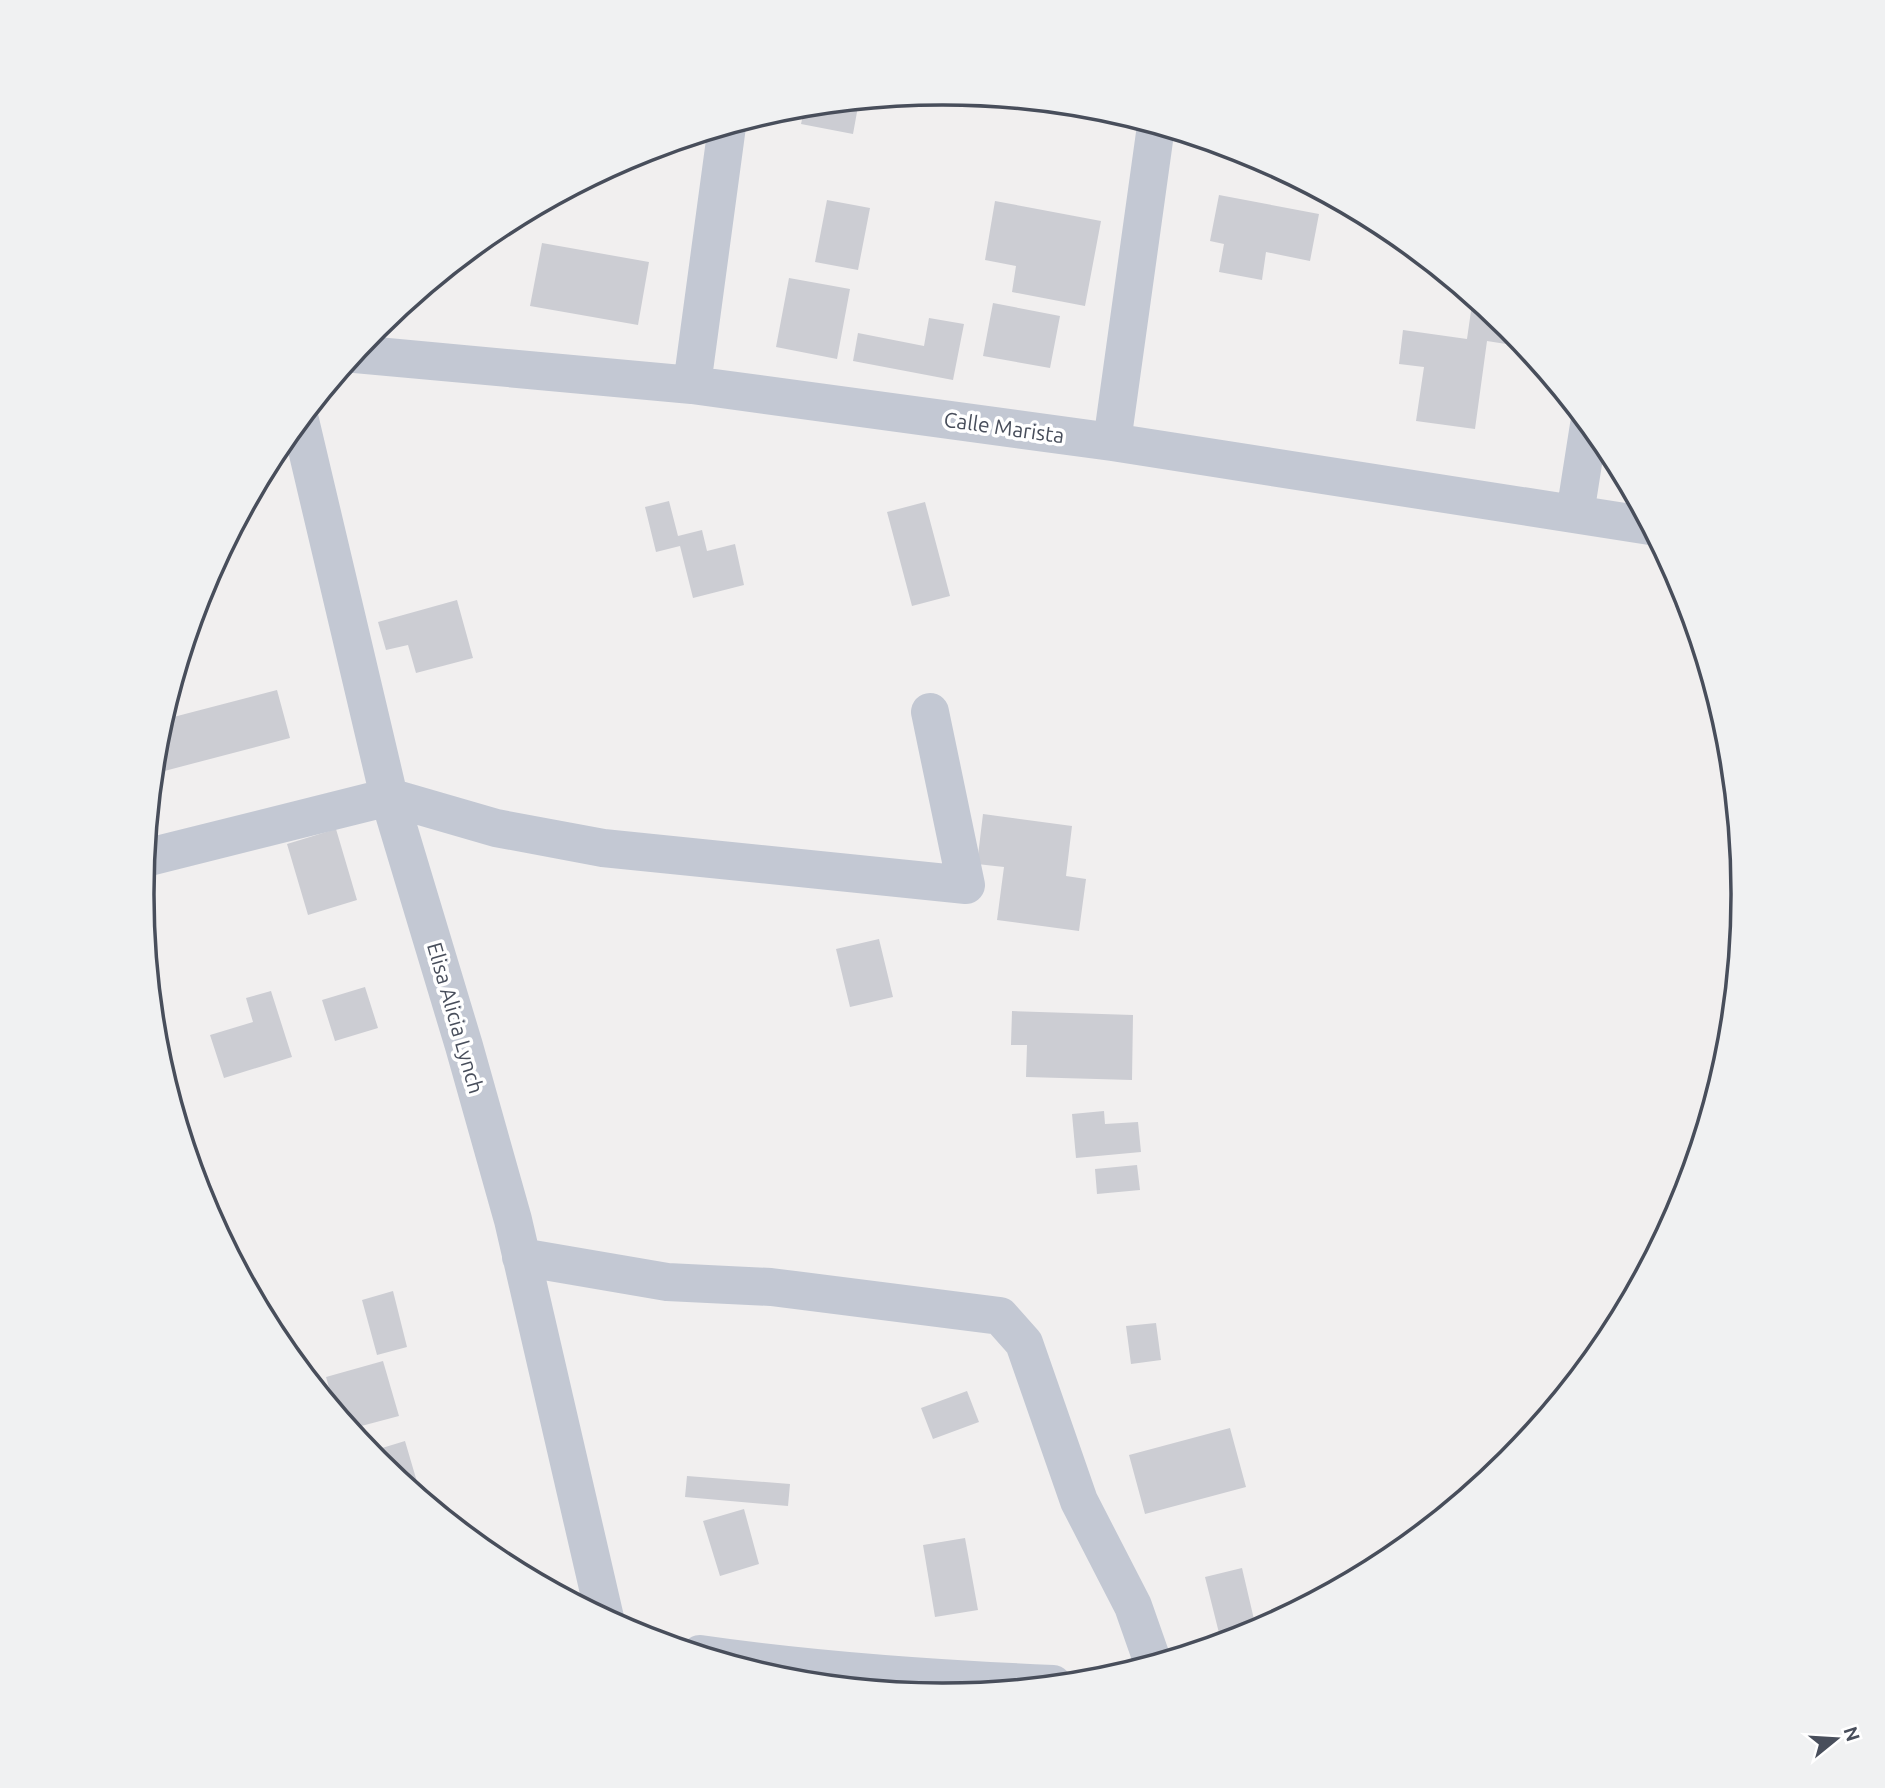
<svg xmlns="http://www.w3.org/2000/svg" width="1885" height="1788" font-family="Ubuntu,sans-serif">
	<rect width="100%" height="100%" fill="#f1efef"/>
	<path fill="#cccdd3" d="M937,93L936,101L911,97V96Z
		M859,101L853,134L801,124L805,106Z
		M1219,195L1319,214L1310,261L1266,252L1262,280L1219,272L1224,244L1210,241Z
		M827,200L870,208L858,270L815,262Z
		M995,201L1101,221L1085,306L1012,292L1016,266L985,260Z
		M542,243L649,262L638,325L530,306Z
		M789,278L850,289L837,359L776,347Z
		M1473,297L1509,328L1525,347L1487,341L1475,429L1416,421L1424,367L1399,364L1403,330L1467,339Z
		M993,303L1060,316L1050,368L983,356Z
		M929,318L964,324L953,380L853,361L858,333L924,346Z
		M669,501L678,536L702,530L707,551L735,544L744,585L693,598L680,546L656,552L645,507Z
		M925,502L950,596L912,606L887,512Z
		M457,600L473,658L416,673L408,645L386,650L378,622Z
		M277,690L290,738L153,774L157,737L162,720Z
		M983,814L1072,826L1066,876L1086,879L1079,931L997,920L1004,867L977,864Z
		M336,829L357,900L308,915L287,844Z
		M879,939L893,997L850,1007L836,949Z
		M365,987L378,1028L335,1041L322,1000Z
		M271,991L292,1057L224,1078L210,1035L253,1022L246,998Z
		M1012,1011L1133,1015L1132,1080L1026,1077L1027,1045H1011Z
		M1104,1111L1105,1124L1138,1122L1141,1152L1076,1158L1072,1114Z
		M1137,1165L1140,1190L1097,1194L1095,1169Z
		M232,1236L238,1261L235,1262L222,1238Z
		M393,1291L407,1347L377,1355L362,1300Z
		M1156,1323L1161,1360L1131,1364L1126,1326Z
		M383,1361L399,1416L350,1429L336,1412L326,1377Z
		M967,1391L979,1422L933,1439L921,1408Z
		M1230,1428L1246,1487L1145,1514L1129,1455Z
		M405,1441L420,1492L416,1493L369,1452Z
		M687,1476L790,1484L788,1506L685,1497Z
		M744,1509L759,1564L720,1576L703,1521Z
		M965,1538L978,1610L935,1617L923,1545Z
		M1242,1568L1256,1628L1220,1637L1205,1577Z"/>
	<g fill="none" stroke-linecap="round" stroke-linejoin="round">
		<path stroke="#c3c8d3" stroke-width="38" d="M355,354L692,385L1112,442L1650,526
			M692,385L727,126
			M300,420L389,797L464,1046L513,1220L605,1618
			M1112,442L1156,126
			M1575,514L1589,425
			M145,858L389,797L496,828L603,848L966,885L930,712
			M521,1257L667,1282L771,1287L1000,1316L1024,1343L1079,1501L1133,1606L1153,1663
			M700,1654C817,1671 936,1679 1053,1684"/>
	</g>
	<g text-anchor="middle" stroke-width="7" stroke-linejoin="round" paint-order="stroke">
		<g font-size="21" fill="#484e5b" stroke="#fff">
			<text transform="translate(1004 428) rotate(8)" y="7">Calle Marista</text>
			<text transform="translate(455 1018) rotate(74)" y="7">Elisa Alicia Lynch</text>
		</g>
	</g>
	<path d="M0 0H1885V1788H0ZM942 105H943A788 788 0 0 1 1731 893V895A788 788 0 0 1 943 1683H942A788 788 0 0 1 154 895V893A788 788 0 0 1 942 105Z" fill="#f0f1f2" fill-rule="evenodd"/>
	<path fill="none" stroke="#484e5b" stroke-width="3.5" d="M942 105H943A788 788 0 0 1 1731 893V895A788 788 0 0 1 943 1683H942A788 788 0 0 1 154 895V893A788 788 0 0 1 942 105Z"/>
	<g transform="translate(1836 1739) rotate(72)" stroke="#ffffff" stroke-width="5" paint-order="stroke">
	<path d="M0-5L12 26L0 18L-12 26Z" fill="#484e5b"/>
	<text y="-10" font-size="19" font-weight="bold" text-anchor="middle" fill="#484e5b">N</text>
	</g>
</svg>
